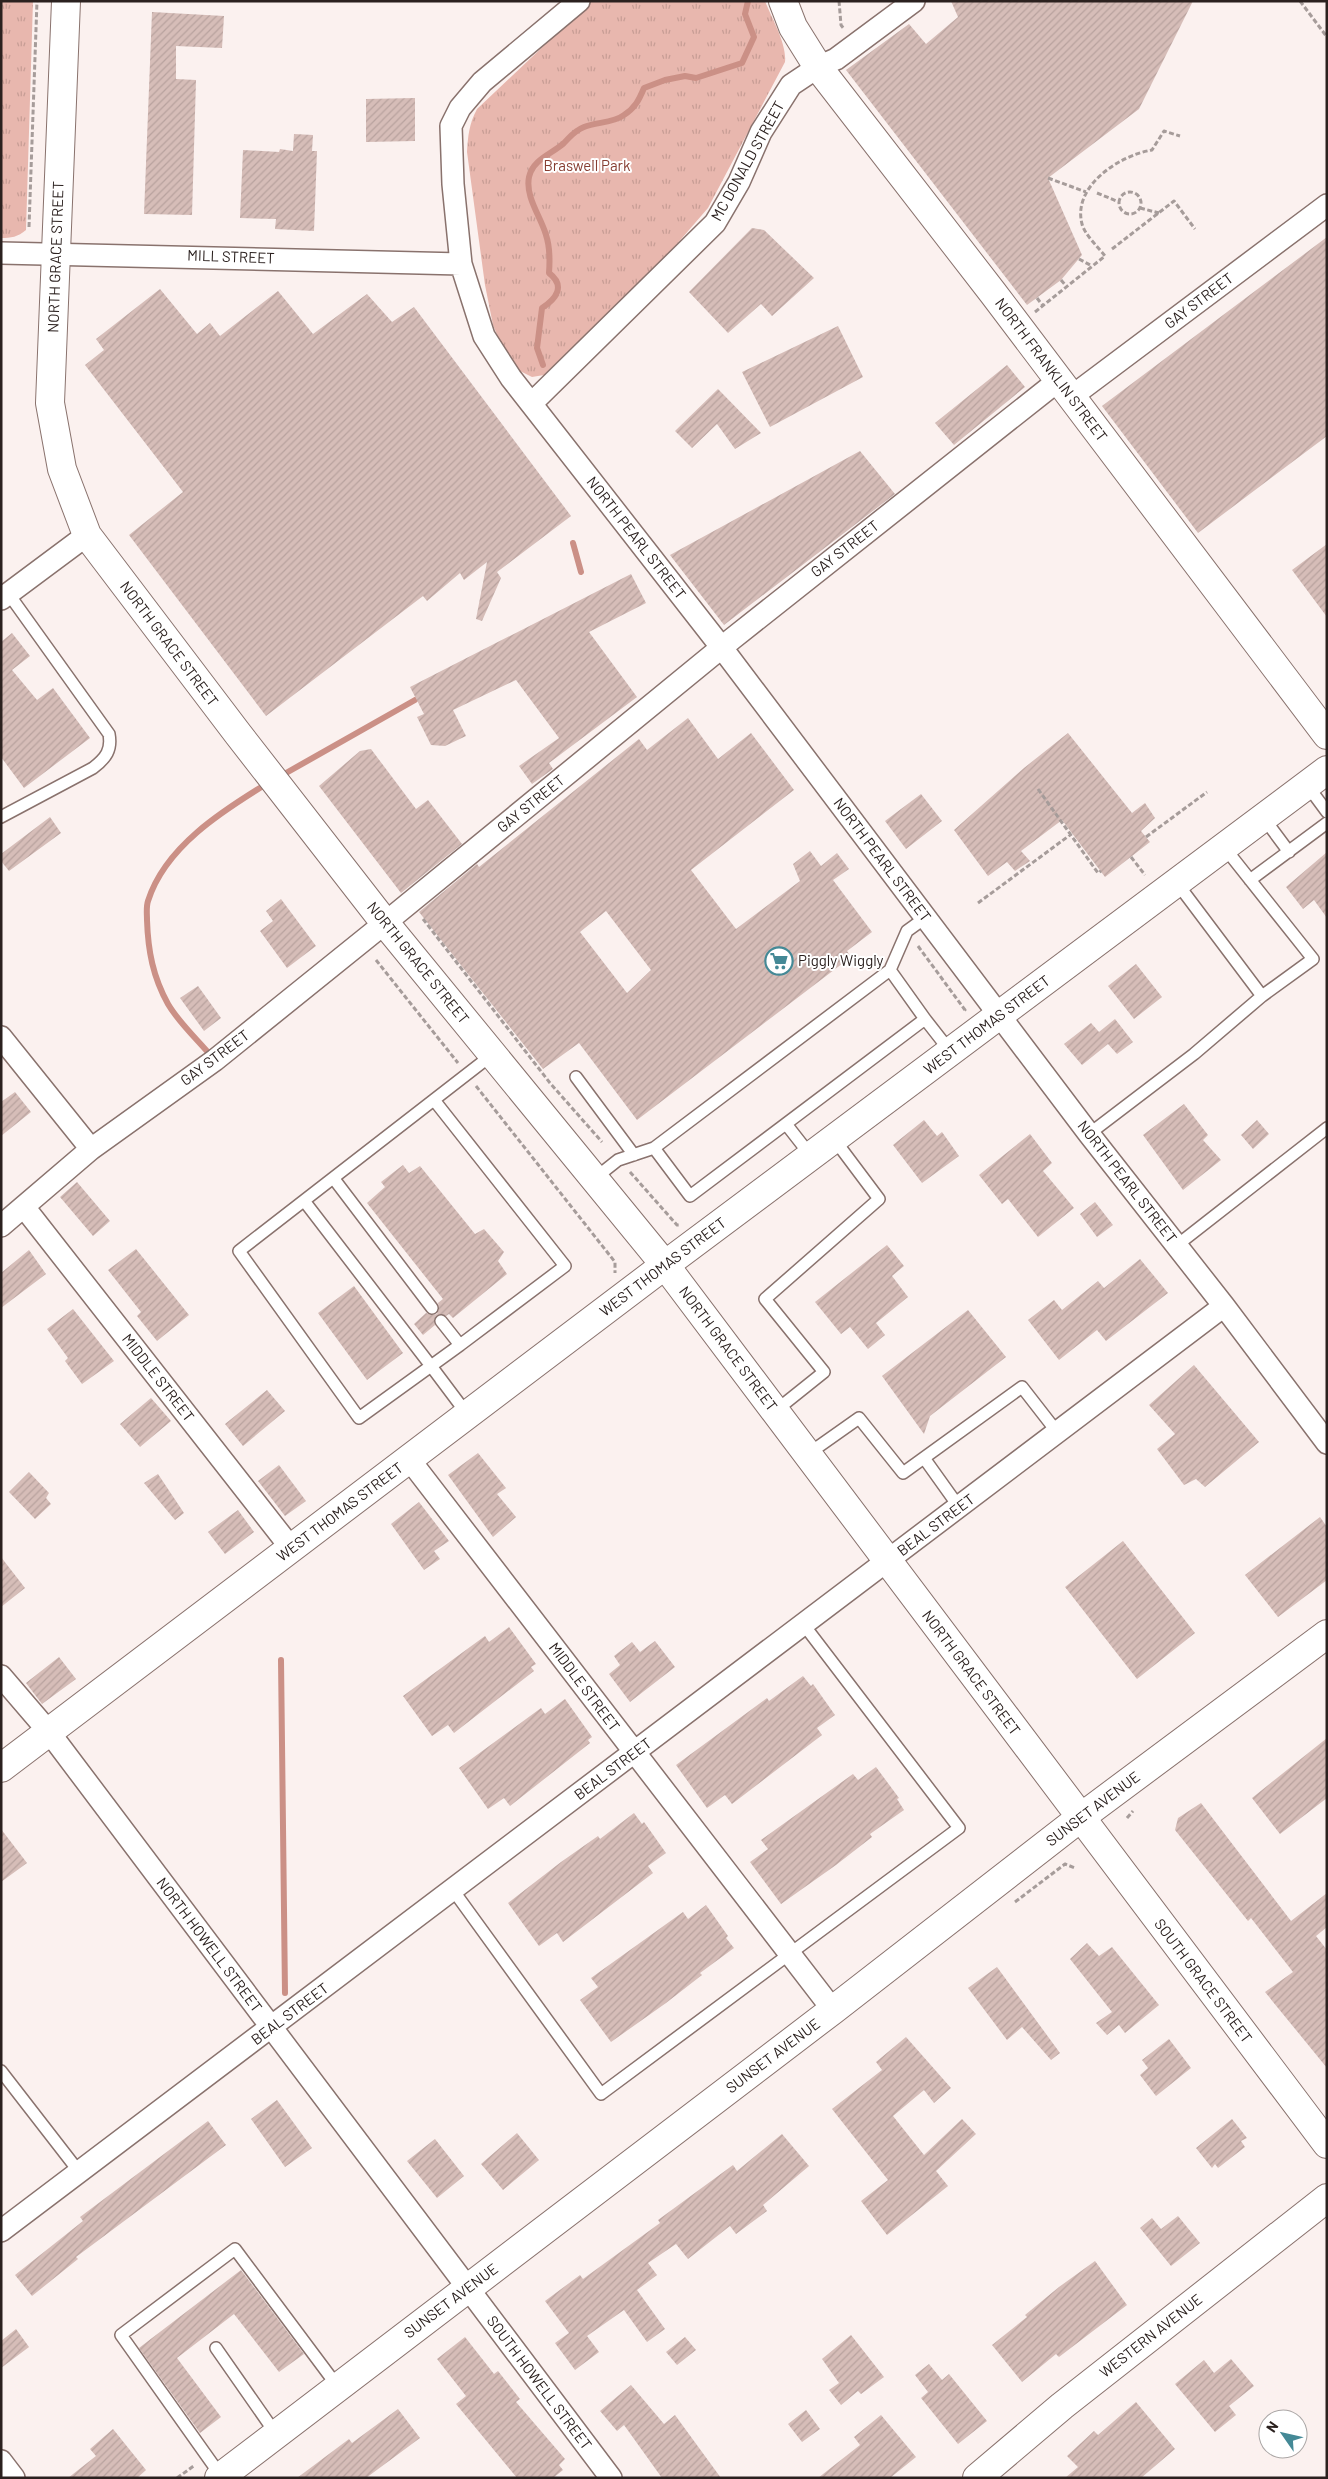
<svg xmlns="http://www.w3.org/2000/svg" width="1328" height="2479" font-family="Barlow,sans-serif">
	<defs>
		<pattern id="grass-tufts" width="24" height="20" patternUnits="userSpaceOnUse" patternTransform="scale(1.25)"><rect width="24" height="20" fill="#e8b7ae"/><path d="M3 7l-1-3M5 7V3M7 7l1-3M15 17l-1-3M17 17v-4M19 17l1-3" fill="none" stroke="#c79d95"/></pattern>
		<pattern id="building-hatch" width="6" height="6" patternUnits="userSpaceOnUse" patternTransform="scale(1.25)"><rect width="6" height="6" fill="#d6bdb8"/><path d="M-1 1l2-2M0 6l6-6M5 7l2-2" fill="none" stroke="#b8a29e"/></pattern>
	</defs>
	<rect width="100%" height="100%" fill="#fbf1ef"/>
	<path fill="url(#grass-tufts)" d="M1,1H33L26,230C18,237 11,238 1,238Z
		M591,1H765C772,19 787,44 785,62L708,208L676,245L544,375L532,377L520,371L510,356L500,342L493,325L485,285L467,152C468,136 469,124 477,109Z"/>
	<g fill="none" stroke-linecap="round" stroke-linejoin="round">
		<path stroke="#cb9086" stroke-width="6" d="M543,365L537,348L542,308C556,299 566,286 549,273C550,260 550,247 546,235C541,217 525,197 529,177C533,159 552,154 564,143C571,136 574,131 584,127C596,122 614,123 624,115C635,108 639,100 644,88L665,80L685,76L696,78L742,63L754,37L745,14L748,1
			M573,543L581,572
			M279,777L415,700
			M212,1057C198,1040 179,1023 168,1004C153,977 148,951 147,920C147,914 146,907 148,901C165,847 222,811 268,783
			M281,1660L285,1993"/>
	</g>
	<path fill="url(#building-hatch)" fill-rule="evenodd" d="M951,1H1193L1139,109L1048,178L1082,255L1061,280L1027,305L846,70L909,24L926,44L958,17Z
		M152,12L224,16L222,48L176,46V79L196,80L192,215L144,214Z
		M415,98V141L366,142V99Z
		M294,134L313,135L312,151H317L314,231L275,229L276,219L240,218L243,150L279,152L280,149L293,151Z
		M752,228L764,230L814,278L772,316L761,304L728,333L689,292Z
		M1327,237V436L1198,533L1102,406Z
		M160,289L197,334L210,323L220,336L278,291L313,334L367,294L392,322L414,307L571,516L497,572L501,578L482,621L476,619L487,562L464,580L460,573L427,601L423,596L266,716L129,535L183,492L85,365L104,350L96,339Z
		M838,326L863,377L770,427L742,372Z
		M1007,365L1025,387L954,445L935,423Z
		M718,389L761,433L735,449L717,424L692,448L675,431Z
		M860,451L895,494L724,625L670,555Z
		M1327,544V617L1292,570Z
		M631,574L646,603L589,632L637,697L549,763L553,769L532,784L519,766L559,738L516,680L453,710L466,736L445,746L431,745L417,717L424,714L410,687Z
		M12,633L30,656L12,670L37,700L53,688L90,738L24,788L1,757V642Z
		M688,718L718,759L751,733L794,790L691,870L736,929L800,881L793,864L810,851L821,866L837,853L849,869L833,880L872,932L847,951L851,957L637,1120L579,1043L543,1069L419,912L477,864L479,867L639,739L647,750ZM606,911L651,970L627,993L580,932Z
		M1068,733L1132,813L1145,803L1155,818L1141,831L1150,842L1105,877L1062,820L1021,851L1030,861L1015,871L1007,862L988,876L954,830L1024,768Z
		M371,749L416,809L428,800L462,844L401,893L319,786L360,751Z
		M921,794L942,821L906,849L885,821Z
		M50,817L61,833L9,871L1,861V854Z
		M1327,852V918L1314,900L1303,909L1286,887Z
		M281,899L316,946L287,968L260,931L273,921L266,911Z
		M1136,964L1162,997L1134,1019L1108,986Z
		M198,986L221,1018L204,1031L180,998Z
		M1115,1019L1133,1042L1117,1054L1108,1044L1082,1065L1064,1044L1091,1023L1099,1032Z
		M15,1092L31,1112L1,1136V1102Z
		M1184,1104L1208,1135L1203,1140L1221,1160L1183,1190L1143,1135Z
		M924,1120L937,1136L942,1132L959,1156L922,1183L893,1145Z
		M1257,1120L1269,1134L1253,1149L1241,1135Z
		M1030,1134L1052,1163L1043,1171L1074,1208L1038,1237L1008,1199L1002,1204L979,1175Z
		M403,1165L409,1173L420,1166L475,1234L484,1229L504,1252L498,1261L507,1274L453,1318L449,1314L446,1316L437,1315L434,1319L435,1325L423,1335L414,1324L426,1313L432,1315L437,1314L439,1308L438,1303L443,1299L367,1203L385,1187L381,1182Z
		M77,1182L110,1221L93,1236L60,1197Z
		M1095,1202L1113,1225L1097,1237L1080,1214Z
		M887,1245L904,1266L892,1276L908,1297L876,1323L885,1335L868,1349L850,1327L841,1334L815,1302Z
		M136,1249L189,1315L157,1341L137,1316L141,1312L108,1270Z
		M29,1250L46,1274L1,1308V1273Z
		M1140,1259L1168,1293L1106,1341L1097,1330L1059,1360L1028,1320L1054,1300L1062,1310L1098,1281L1104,1288Z
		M354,1286L403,1353L367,1380L318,1313Z
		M73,1309L114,1361L82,1384L65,1361L68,1358L47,1329Z
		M968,1310L1006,1357L930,1416L924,1434L882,1376Z
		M1194,1365L1259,1442L1205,1487L1196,1479L1184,1485L1157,1449L1175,1434L1149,1405Z
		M267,1390L285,1411L243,1446L225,1424Z
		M151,1398L171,1421L140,1447L120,1424Z
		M478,1453L506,1488L497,1494L516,1517L493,1537L448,1475Z
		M279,1465L306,1501L285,1516L258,1481Z
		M29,1472L49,1493L46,1498L51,1504L35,1519L9,1492Z
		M158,1474L184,1513L175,1520L144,1483Z
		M419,1502L449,1541L434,1551L440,1559L424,1570L391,1524Z
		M238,1510L254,1532L225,1554L208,1532Z
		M1320,1517L1327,1527V1580L1278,1617L1245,1575Z
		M1123,1541L1195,1633L1137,1679L1065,1587Z
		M1,1557L25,1588L1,1607Z
		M509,1627L536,1664L531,1667L534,1671L454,1733L448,1725L432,1736L403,1696L485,1636L489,1642Z
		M655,1641L675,1667L630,1702L609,1674L620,1665L614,1656L632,1642L640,1652Z
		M59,1657L76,1679L42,1704L26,1683Z
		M803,1676L811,1686L813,1684L835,1715L817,1728L822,1735L732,1804L725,1795L707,1808L676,1765L767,1698L769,1701Z
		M565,1699L592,1737L588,1740L590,1743L510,1806L504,1798L488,1809L459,1768L541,1708L545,1714Z
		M1327,1738V1798L1280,1834L1252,1798Z
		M876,1767L899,1798L897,1799L904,1810L870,1834L872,1837L836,1865L781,1904L750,1862L768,1849L761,1840L853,1774L858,1780Z
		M1201,1803L1291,1921L1327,1893V1927L1316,1936L1327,1950V2068L1265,1992L1293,1972L1251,1918L1248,1921L1175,1830L1178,1818Z
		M634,1813L642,1824L644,1822L666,1853L648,1866L653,1873L563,1942L557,1933L539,1946L508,1903L561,1862L598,1836L600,1839Z
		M1,1829L27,1863L1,1882Z
		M706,1905L728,1936L726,1938L734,1948L700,1973L702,1975L666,2003L611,2042L580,2000L598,1987L591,1978L683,1912L688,1919Z
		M1087,1943L1099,1956L1112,1947L1159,2005L1125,2033L1119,2025L1107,2035L1096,2023L1112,2012L1070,1959Z
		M997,1967L1060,2053L1051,2060L1022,2027L1007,2040L968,1988Z
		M906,2037L951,2088L934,2103L924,2090L893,2116L924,2155L962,2119L976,2134L936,2171L948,2186L887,2235L861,2201L888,2180L832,2109L882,2070L876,2062Z
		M1169,2039L1191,2068L1156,2096L1140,2075L1148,2068L1142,2060Z
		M277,2100L312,2148L285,2167L251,2119Z
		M1232,2119L1247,2138L1241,2141L1245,2147L1218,2168L1215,2164L1212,2168L1196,2148Z
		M208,2121L226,2145L76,2257L78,2259L32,2296L15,2275L83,2221L80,2217Z
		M517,2133L539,2160L503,2190L481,2164Z
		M782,2134L809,2166L763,2205L767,2211L736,2234L730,2226L688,2259L676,2244L648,2263L657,2275L637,2290L665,2329L647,2342L624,2310L587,2336L599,2352L575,2370L555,2343L569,2333L545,2301L580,2275L583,2279L660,2223L658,2220L733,2165L737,2171Z
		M435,2139L464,2176L437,2198L407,2161Z
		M1178,2216L1200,2243L1171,2266L1140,2228L1152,2218L1161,2229Z
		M1095,2261L1127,2305L1059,2357L1056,2354L1022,2382L992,2345L1027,2317L1025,2315L1059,2287Z
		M241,2270L304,2354L279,2372L234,2314L177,2358L221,2417L200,2433L139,2348Z
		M16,2329L29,2347L1,2368V2341Z
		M851,2335L884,2377L861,2394L858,2391L841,2405L829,2390L839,2383L822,2359Z
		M465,2337L494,2374L498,2371L520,2399L516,2402L565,2459L559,2465L563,2470L553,2478H517L456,2404L466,2396L437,2359Z
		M685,2337L696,2350L677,2365L666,2352Z
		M1231,2359L1254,2386L1229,2406L1236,2415L1215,2432L1175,2384L1204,2360L1214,2373Z
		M929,2364L942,2380L949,2374L987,2421L958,2444L921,2398L928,2392L915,2375Z
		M631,2385L664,2424L675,2415L721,2478H662L624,2425L617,2431L600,2411Z
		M1136,2402L1175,2449L1141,2478H1065L1078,2467L1067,2456L1094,2431L1098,2435Z
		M398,2409L420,2438L366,2478H297L349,2439L352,2443Z
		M806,2410L820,2429L802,2442L788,2424Z
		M881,2415L916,2457L890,2478H818L860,2445L854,2437Z
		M113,2429L146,2470L137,2478H68L96,2456L90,2449Z"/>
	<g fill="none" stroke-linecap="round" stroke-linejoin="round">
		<g stroke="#89726d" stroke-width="14">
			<path id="lane" d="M1307,785L1327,812
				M1,817L93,768C106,758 112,750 109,734L8,593
				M1263,817L1289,852
				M1224,847L1313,959L1262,996
				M1250,880L1327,823
				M925,1019L950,1051
				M576,1077L634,1155
				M434,1100L565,1266L460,1345L441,1321
				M786,1124L811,1156
				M1089,1134L1194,1054L1262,996L1177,883
				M654,1148L690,1196L925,1019L890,970
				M334,1179L432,1308
				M594,1179L618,1160L654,1148L890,970L907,931L925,918
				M305,1202L431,1366L460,1345
				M1176,1246L1327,1128
				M774,1412L824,1372L765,1299L879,1199L834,1139
				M467,1414L431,1366L359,1418L239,1251L493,1054
				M808,1454L859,1418L903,1473L1022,1387L1057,1432
				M924,1458L959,1507
				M453,1890L601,2094L959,1828L804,1625
				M1,2071L80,2173
				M216,2348L276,2434
				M221,2476L121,2335L235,2249L338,2387"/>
		</g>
		<g stroke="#89726d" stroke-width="24">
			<path id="street" d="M579,1L482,82L460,108L451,126L453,184L461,264L484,336L511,378L722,648L1089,1134L1224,1306L1327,1443
				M1,253L461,264
				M1071,397L1327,205
				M532,403L715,223L739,182L761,132L791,85L818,67L836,59L914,1
				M1,599L87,535
				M1,1037L91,1149
				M24,1207L291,1548
				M1,1226L91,1149L215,1060L385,923L732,639L1059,380
				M409,1459L833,2010
				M1,1676L49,1732L611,2478
				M1,2231L1224,1306
				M1,2461L14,2478"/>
		</g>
		<g stroke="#89726d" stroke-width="30">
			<path id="secondary" d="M66,1L50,403L62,469L87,535L238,734L385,923L665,1265L1327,2144
				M977,2478L1062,2406L1327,2198"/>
		</g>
		<g stroke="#89726d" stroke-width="30">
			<path id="primary" d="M783,1L793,27L818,67L993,293L1327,735
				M1,1768L665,1265L1327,770
				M219,2478L833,2010L1080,1818L1327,1634"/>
		</g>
		<path stroke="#a69c9a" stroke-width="3" stroke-dasharray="5 2.5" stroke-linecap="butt" d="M839,1L841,25L844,29
			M1300,1L1327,37
			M1048,178L1086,192
			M1119 203a11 11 0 1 1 22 0a11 11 0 1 1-22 0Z
			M1097,193L1119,202
			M1140,208L1159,213
			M29,227L37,1
			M1112,249L1174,201L1195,229
			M1079,259L1092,266
			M1061,280L1067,287
			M1037,298L1043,306
			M1035,312L1105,256C1098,247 1085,235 1082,224C1072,186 1120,155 1152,150L1164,131L1180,136
			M1038,789L1098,873L1101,871
			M1146,837L1207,792
			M1131,857L1145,875
			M978,903L1070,835
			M423,919L550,1083L602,1142
			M918,946L965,1010L964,1011
			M376,960L458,1063
			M476,1086L615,1262V1273
			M630,1172L677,1225H680
			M1127,1818L1133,1811
			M1015,1902L1065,1864L1075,1868
			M177,2478L195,2465"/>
		<use href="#lane" stroke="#fff" stroke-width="11"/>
		<use href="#street" stroke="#fff" stroke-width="21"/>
		<use href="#secondary" stroke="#fff" stroke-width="28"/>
		<use href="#primary" stroke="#fff" stroke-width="28"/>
	</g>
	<defs>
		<g id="supermarket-ring" transform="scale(1.4375)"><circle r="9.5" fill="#fff" stroke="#448996" stroke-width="1.5"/><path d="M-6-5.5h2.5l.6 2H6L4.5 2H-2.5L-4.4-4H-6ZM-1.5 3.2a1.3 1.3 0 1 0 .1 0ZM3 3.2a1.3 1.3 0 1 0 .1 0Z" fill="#448996"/></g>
	</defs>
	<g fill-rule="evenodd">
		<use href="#supermarket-ring" x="779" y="961"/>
	</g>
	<g text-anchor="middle" stroke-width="4" stroke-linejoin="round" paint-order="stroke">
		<g font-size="15" fill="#2b211f" stroke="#fff">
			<text transform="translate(748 161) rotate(-61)" y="5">MC DONALD STREET</text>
			<text transform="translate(56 257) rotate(-88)" y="5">NORTH GRACE STREET</text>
			<text transform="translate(231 257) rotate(2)" y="5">MILL STREET</text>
			<text transform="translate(1199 301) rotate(-37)" y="5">GAY STREET</text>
			<text transform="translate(1051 370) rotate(53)" y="5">NORTH FRANKLIN STREET</text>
			<text transform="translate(636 538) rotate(52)" y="5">NORTH PEARL STREET</text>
			<text transform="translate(845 549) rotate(-38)" y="5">GAY STREET</text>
			<text transform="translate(169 644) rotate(53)" y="5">NORTH GRACE STREET</text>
			<text transform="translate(531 804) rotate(-39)" y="5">GAY STREET</text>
			<text transform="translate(882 860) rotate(53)" y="5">NORTH PEARL STREET</text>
			<text transform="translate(418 963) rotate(51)" y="5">NORTH GRACE STREET</text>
			<text transform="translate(987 1025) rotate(-37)" y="5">WEST THOMAS STREET</text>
			<text transform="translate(215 1058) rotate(-37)" y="5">GAY STREET</text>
			<text transform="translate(1127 1182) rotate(52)" y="5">NORTH PEARL STREET</text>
			<text transform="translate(663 1267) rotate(-37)" y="5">WEST THOMAS STREET</text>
			<text transform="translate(728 1349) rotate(53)" y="5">NORTH GRACE STREET</text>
			<text transform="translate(158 1378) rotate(52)" y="5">MIDDLE STREET</text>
			<text transform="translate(340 1512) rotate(-37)" y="5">WEST THOMAS STREET</text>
			<text transform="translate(936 1525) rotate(-37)" y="5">BEAL STREET</text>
			<text transform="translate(971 1673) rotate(53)" y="5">NORTH GRACE STREET</text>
			<text transform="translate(584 1687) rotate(53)" y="5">MIDDLE STREET</text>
			<text transform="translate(613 1769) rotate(-37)" y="5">BEAL STREET</text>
			<text transform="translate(1093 1809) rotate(-37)" y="5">SUNSET AVENUE</text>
			<text transform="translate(209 1945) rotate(53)" y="5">NORTH HOWELL STREET</text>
			<text transform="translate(1203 1981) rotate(53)" y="5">SOUTH GRACE STREET</text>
			<text transform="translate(290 2014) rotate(-37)" y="5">BEAL STREET</text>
			<text transform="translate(773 2056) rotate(-37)" y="5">SUNSET AVENUE</text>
			<text transform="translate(451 2301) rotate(-37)" y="5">SUNSET AVENUE</text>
			<text transform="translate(1151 2336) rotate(-38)" y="5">WESTERN AVENUE</text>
			<text transform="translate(539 2383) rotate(53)" y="5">SOUTH HOWELL STREET</text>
		</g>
		<g font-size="15" fill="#863d31" stroke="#fff">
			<text x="587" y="171">Braswell Park</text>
		</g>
		<g font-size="15" fill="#2b211f" stroke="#fff" text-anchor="start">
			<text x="798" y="966">Piggly Wiggly</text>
		</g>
	</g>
	<rect width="1328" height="2479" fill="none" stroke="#2b211f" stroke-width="5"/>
	<g transform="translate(1283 2434) rotate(304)"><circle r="24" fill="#ffffff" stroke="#aaa6a5"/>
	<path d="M0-4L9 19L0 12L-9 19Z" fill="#448996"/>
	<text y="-8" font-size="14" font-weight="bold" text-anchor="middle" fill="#2b211f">N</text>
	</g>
</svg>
